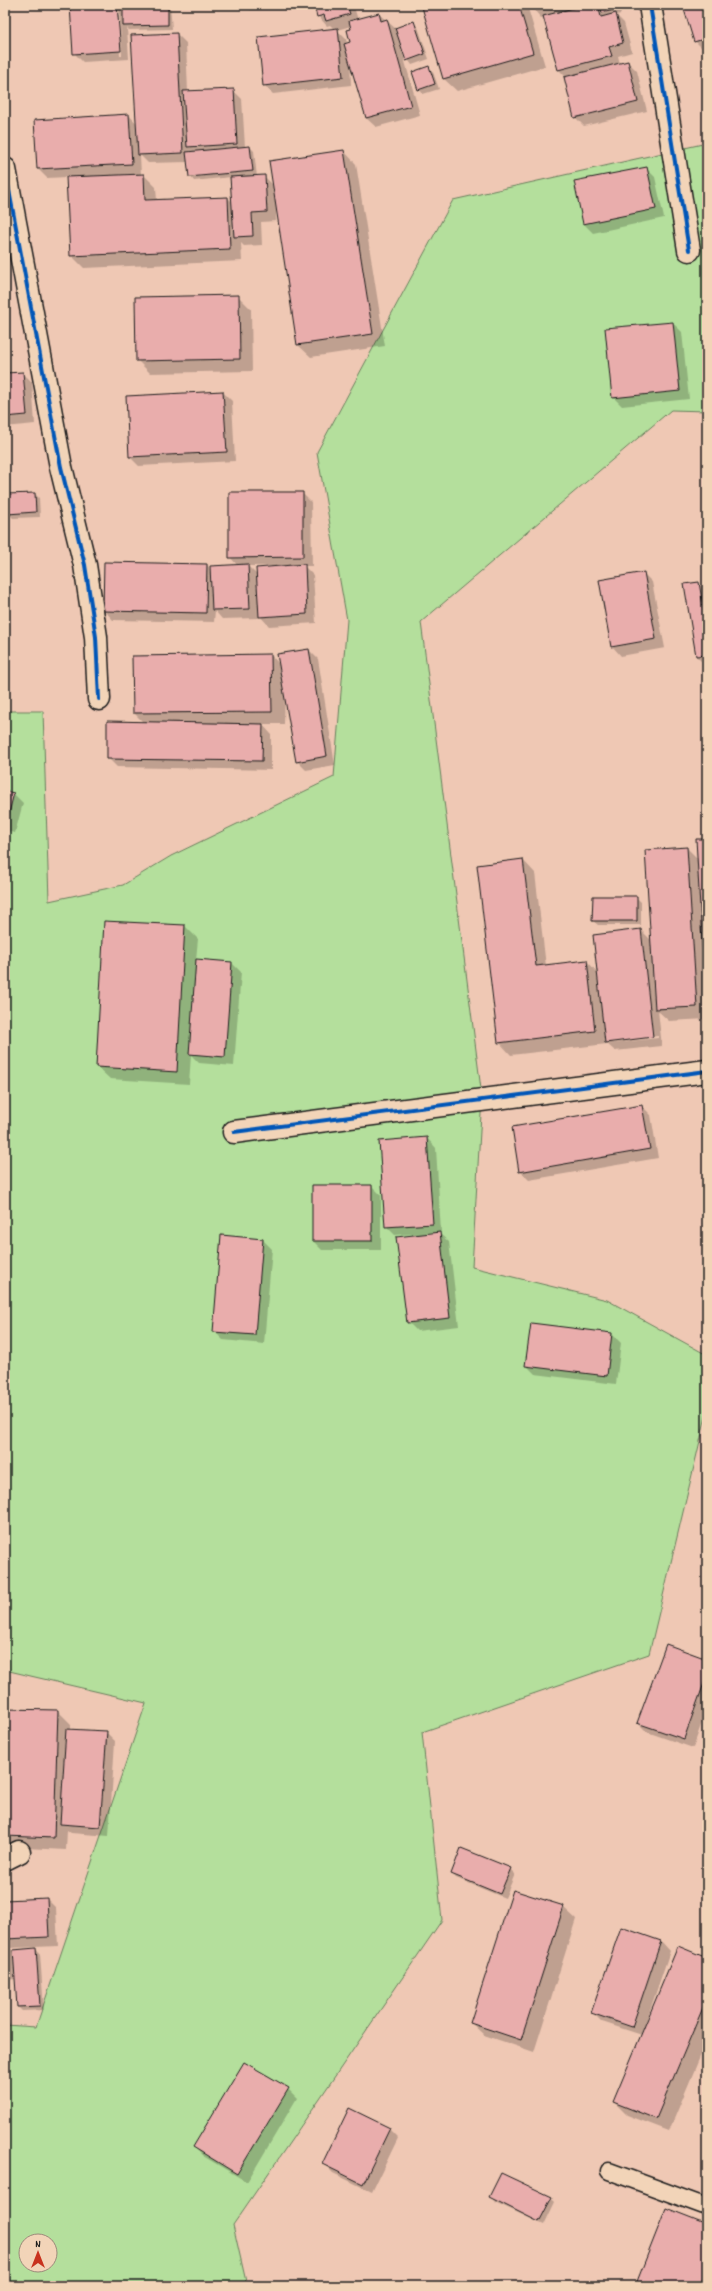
<svg xmlns="http://www.w3.org/2000/svg" width="712" height="2291" font-family="Dekko,sans-serif">
	<rect width="100%" height="100%" fill="#efc8b4"/>
	<filter id="ink" filterUnits="userSpaceOnUse"><feTurbulence type="fractalNoise" baseFrequency=".025" numOctaves="2"/><feDisplacementMap in="SourceGraphic" scale="8" xChannelSelector="R" yChannelSelector="G"/><feConvolveMatrix kernelMatrix="1 2 1 2 8 2 1 2 1" color-interpolation-filters="sRGB"/></filter>
	<g filter="url(#ink)">
		<path fill="#b4df9c" stroke="#687e5c" fill-rule="evenodd" d="M707,143V411L671,410L421,622L482,1097L472,1267L607,1300L707,1355V1412L649,1654L422,1732L442,1920L233,2225L247,2286H5V2025L36,2027L146,1703L5,1670V711H43L49,901L123,885L171,856L334,777L347,620L317,452L453,200ZM26,2241H50V2265H26Z"/>
		<path fill="#0003" fill-rule="evenodd" d="M71,5H170L172,29L129,30L127,28L129,59L83,62L74,53ZM117,6H119L122,56H120Z
			M245,5H360L354,7L358,20L379,14L396,29L414,23L418,27L429,59L412,65L402,51L420,115L376,127L366,118L350,60L351,85L273,94L264,85L335,30L330,25L327,26L318,16L316,9L250,10ZM351,26L352,43L347,44L346,39L337,30Z
			M434,5H527L545,66L457,91L444,79Z
			M530,5H579L568,9L569,10L589,5H599L602,8L601,5H618L621,14L616,15L624,23L632,52L618,56L620,64L628,62L637,71L647,111L584,126L575,117L565,76L559,70L545,17L541,18Z
			M688,5H707V49L704,50L695,41L684,6Z
			M177,34L186,43L188,92L233,90L242,99L245,147H250L254,151L257,177L264,176L274,186L344,151L356,164L385,346L311,357L298,345L276,199V221L261,222L262,245L244,246L241,243L242,261L84,268L71,255L67,177L47,178L38,169L129,115L137,124ZM140,155L148,163L188,162L190,176L194,181L231,177L232,202L228,198L157,201L156,187L144,175H141Z
			M429,67L433,72L439,89L423,94L419,89Z
			M646,168L655,177L664,218L593,233L584,224L575,182Z
			M238,296L251,309L252,371L150,373L137,360Z
			M673,323L682,332L689,399L622,406L613,397Z
			M23,373L32,382L35,424L5,427V374Z
			M223,392L232,401L235,461L139,466L130,457L127,397Z
			M302,493L311,502L312,566H304L313,575L316,623L269,626L259,615V618L222,619L215,611L214,622L113,620L104,610L207,565L211,570L238,566L230,557ZM248,566H271L272,568L257,575Z
			M35,494L39,498L40,517L13,518L8,513Z
			M643,573L652,582L665,648L621,656L612,646Z
			M699,583L704,588L707,610V660L701,661L696,656L685,585Z
			M309,650L318,659L335,765L306,770L297,761L285,691L284,724H262L271,734V770L117,767L108,758L144,723L134,713L271,655L280,665Z
			M5,792L14,794L23,803L15,833L5,831Z
			M707,840V1019L669,1021L658,1011L662,1046L615,1051L607,1044L511,1055L499,1042L523,860L535,873L546,966L587,961L598,973L641,930L652,941L687,848L698,859ZM658,1036V1038L612,1043V1041Z
			M636,897L641,902V925H598L593,921Z
			M105,922L185,926L198,939L196,960L232,963L241,972L234,1066L199,1063L191,1055L189,1084L110,1079L97,1067Z
			M642,1106L651,1115L658,1158L529,1180L520,1171Z
			M427,1138L436,1148L441,1232L439,1233L449,1242L459,1326L417,1331L408,1322L412,1234L395,1235L386,1226Z
			M313,1186H372L381,1195V1250H322L313,1241Z
			M222,1236L263,1240L272,1249L264,1344L223,1340L214,1331Z
			M531,1324L612,1334L621,1343L616,1384L535,1374L526,1365Z
			M707,1660V1708L693,1748L647,1732L638,1723Z
			M5,1710L58,1711L71,1724V1730L106,1732L115,1741L109,1836L71,1833L67,1830L66,1850L5,1847Z
			M510,1869L515,1874L505,1898L456,1878L452,1874Z
			M47,1899L56,1908L58,1946L10,1948L13,1951L36,1949L40,1954L44,2010L22,2011L18,2007L16,1979L5,1980V1901Z
			M563,1907L576,1919L534,2052L484,2035L471,2023Z
			M661,1941L670,1951L646,2022L707,1959V2040L669,2131L627,2115L614,2102L642,2035L602,2022L593,2013Z
			M288,2089L297,2098L247,2182L203,2156L194,2147Z
			M389,2129L398,2138L372,2192L333,2173L324,2164Z
			M491,2197L551,2198L555,2202L544,2225L495,2202Z
			M707,2225V2286H640L637,2284Z"/>
		<path fill="#e9adac" stroke="#1c1c1c" d="M70,5H117L121,51L73,54Z
			M123,5H168V25L123,26Z
			M314,5H347L350,14L326,21L324,15L317,17Z
			M431,5H519L533,53L443,79L422,7Z
			M529,5H544L531,9Z
			M585,5H598L601,17L616,13L623,43L609,47L612,56L558,70L543,16Z
			M600,5H616L617,9L602,13Z
			M707,5V38L694,42L683,6Z
			M379,13L381,21L387,19L411,106L366,118L344,44L350,42L347,30L351,29L349,21Z
			M414,21L425,54L406,61L395,28Z
			M338,28L343,77L263,86L258,37Z
			M177,33L183,153L138,155L131,35Z
			M628,61L638,102L574,118L564,77Z
			M429,66L435,84L418,90L412,72Z
			M234,89L237,144L187,147L183,91Z
			M129,114L132,164L37,169L34,120Z
			M250,146L253,171L189,177L186,152Z
			M344,150L373,334L297,345L269,161Z
			M647,167L656,209L583,224L574,181Z
			M144,174L145,200L228,197L230,249L70,256L66,177Z
			M265,175L267,212L252,213L253,236L234,237L230,177Z
			M239,295L240,359L136,361L135,297Z
			M673,322L680,391L612,398L605,328Z
			M23,372L27,415L5,417V373Z
			M223,391L227,452L129,457L126,396Z
			M229,492H303V557L229,558Z
			M35,493L36,512L7,514L6,494Z
			M104,562L207,564L206,613L103,611Z
			M248,564L250,609L212,610L210,566Z
			M305,564L307,614L259,617L256,568Z
			M644,572L656,639L611,647L599,580Z
			M699,582L707,631V655L696,656L684,584Z
			M309,649L327,756L296,762L277,654Z
			M271,654L272,712L133,713L132,656Z
			M107,721L263,724L262,761L107,759Z
			M5,791L14,793L6,825L5,824Z
			M696,839H707V1026Z
			M687,847L697,1007L655,1009L645,850Z
			M523,859L536,966L587,960L595,1031L498,1043L477,865Z
			M593,896H637V921H592Z
			M104,921L185,925L177,1072L96,1067Z
			M641,929L653,1037L605,1043L593,935Z
			M196,959L232,962L225,1057L189,1054Z
			M642,1105L650,1149L519,1172L512,1127Z
			M427,1137L433,1224L385,1227L379,1141Z
			M312,1185H372V1241H312Z
			M440,1232L450,1318L407,1323L396,1237Z
			M221,1235L263,1239L255,1335L213,1332Z
			M531,1323L612,1333L607,1376L525,1366Z
			M666,1644L707,1659V1675L684,1739L637,1723Z
			M5,1709L58,1710L54,1838L5,1836Z
			M66,1729L107,1731L100,1827L60,1824Z
			M461,1848L511,1868L500,1894L451,1874Z
			M513,1890L564,1906L521,2040L470,2023Z
			M47,1898L49,1937L5,1939V1900Z
			M621,1927L661,1941L632,2027L591,2013Z
			M5,1942L8,1970L5,1971Z
			M678,1946L707,1958V1998L656,2119L613,2102Z
			M36,1948L40,2006L17,2007L13,1950Z
			M244,2062L289,2088L237,2174L193,2147Z
			M349,2108L390,2128L363,2184L322,2164Z
			M501,2173L552,2197L539,2222L489,2197Z
			M666,2208L707,2224V2268L700,2286H642L636,2284Z"/>
		<g fill="none" stroke-linecap="round" stroke-linejoin="round">
			<g stroke="#1c1c1c" stroke-width="19">
				<path id="service" d="M609,2171L707,2207"/>
			</g>
			<g stroke="#1c1c1c" stroke-width="25">
				<path id="minor" d="M650,5L689,250
					M5,169L61,467L85,565L96,637L99,699
					M234,1132L707,1071
					M5,1859L19,1852"/>
			</g>
			<use href="#service" stroke="#f2d4b8" stroke-width="16"/>
			<use href="#minor" stroke="#f2d4b8" stroke-width="22"/>
			<g stroke="#f2d4b8" stroke-width="6">
				<path id="cycleway" d="M650,5L689,250
					M5,169L61,467L85,565L96,637L99,699
					M234,1132L707,1071"/>
			</g>
			<use href="#cycleway" stroke="#0057b8" stroke-width="4"/>
		</g>
	</g>
	<rect width="712" height="2291" fill="none" stroke="#f2d4b8" stroke-width="20"/>
	<rect x="10" y="10" width="692" height="2271" fill="none" stroke="#1c1c1c" stroke-width="1.5" filter="url(#ink)"/>
	<g transform="translate(38 2253)"><circle r="19" fill="#f2d4b8" stroke="#9c8a7a"/>
	<path d="M0-3L7 15L0 10L-7 15Z" fill="#c8321e"/>
	<text y="-6" font-size="11" font-weight="bold" text-anchor="middle" fill="#1c1c1c">N</text>
	</g>
</svg>
